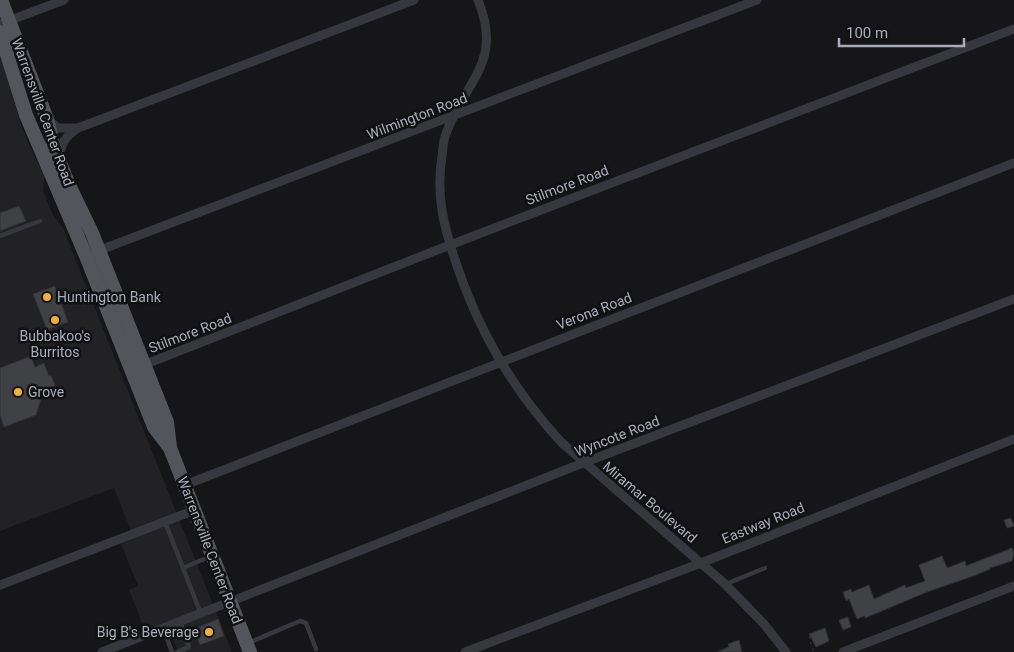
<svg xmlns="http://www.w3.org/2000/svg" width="1014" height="652" font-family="Roboto,sans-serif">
	<rect width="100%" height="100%" fill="#161618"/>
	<path fill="#222225" d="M0,52L21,126L36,160L45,172L43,191L53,215L63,228L232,652H178L167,622L145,630L129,590L138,586L121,544L134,538L114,488L0,531Z"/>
	<path fill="#404145" stroke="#303034" d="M19,206L26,221L0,231V213Z
		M55,286L68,322L47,330L33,294Z
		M31,356L35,367L44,363L49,376L51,375L55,385L51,398L42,396L36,415L4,427L0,415V368Z
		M1011,518L1014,526L1007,528L1004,520Z
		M1012,548L1014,554L1012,561L990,568V569L976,575L927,592L865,618V616L857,619L849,599L846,601L843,592L851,589L852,592L869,585L874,599L905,585L906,588L925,581L919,565L942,556L947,568L965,561L966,566Z
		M848,617L851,627L843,630L839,620Z
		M218,619L224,636L200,645L194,629Z
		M825,628L829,641L816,647L809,634Z
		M739,640L742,652H717L729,647L728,644Z"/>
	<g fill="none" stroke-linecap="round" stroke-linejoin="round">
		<path stroke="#3d3f44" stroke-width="1" stroke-dasharray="2.5 4" stroke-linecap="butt" d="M811,637L809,638L814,652"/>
		<path stroke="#37383d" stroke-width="4.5" d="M0,236L40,221
			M165,522L201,614
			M183,568L209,557
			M726,584L765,568
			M163,628L172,652
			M248,643L300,621L306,623L316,649
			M177,652L189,647L180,622"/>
		<path stroke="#37383d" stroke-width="9" d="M478,0C504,64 464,81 446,134C443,140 443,149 442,156C436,194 443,224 455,260C478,330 511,387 561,442L725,584L764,624L786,652
			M0,24L64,0
			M47,119L58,128H76
			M59,158C61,144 66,135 78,128L414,0
			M95,252L757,0
			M141,366L450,245L1014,29
			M185,485L1014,163
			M0,585L195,510
			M102,652L583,463L1014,299
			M465,652L701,563L1014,439
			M843,652L1014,586"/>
		<path stroke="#53555c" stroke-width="14" d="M1,0L47,119L54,147L68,183L92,233L167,422L170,447
			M0,32L26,115L86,256L154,427L170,448L250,652"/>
	</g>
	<g fill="#f2b134" stroke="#111113" stroke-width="2">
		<circle cx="47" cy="297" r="5"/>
		<circle cx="55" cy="320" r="5"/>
		<circle cx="18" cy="392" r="5"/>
		<circle cx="209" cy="632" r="5"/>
	</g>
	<g text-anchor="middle" stroke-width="5" stroke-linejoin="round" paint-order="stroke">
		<g font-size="14" fill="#a8adb8" stroke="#111113">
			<text transform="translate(43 112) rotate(70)" y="5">Warrensville Center Road</text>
			<text transform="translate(417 116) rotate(-21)" y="5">Wilmington Road</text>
			<text transform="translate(567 185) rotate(-21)" y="5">Stilmore Road</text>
			<text transform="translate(594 311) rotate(-21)" y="5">Verona Road</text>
			<text transform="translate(190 333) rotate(-21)" y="5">Stilmore Road</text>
			<text transform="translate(617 436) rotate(-21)" y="5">Wyncote Road</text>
			<text transform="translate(650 502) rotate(40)" y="5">Miramar Boulevard</text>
			<text transform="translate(763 523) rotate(-22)" y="5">Eastway Road</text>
			<text transform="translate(210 550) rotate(69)" y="5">Warrensville Center Road</text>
		</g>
		<g font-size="14" fill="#a8adb8" stroke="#111113" text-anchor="start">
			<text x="57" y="302">Huntington Bank</text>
			<text x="55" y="341" text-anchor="middle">Bubbakoo's<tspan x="55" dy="16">Burritos</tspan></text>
			<text x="28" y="397">Grove</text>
			<text x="199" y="637" text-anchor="end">Big B's Beverage</text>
		</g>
	</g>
	<path d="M839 38v8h125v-8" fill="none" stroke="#a8adb8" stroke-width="2.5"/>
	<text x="846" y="38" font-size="15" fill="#a8adb8" stroke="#111113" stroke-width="4" paint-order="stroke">100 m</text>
</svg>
